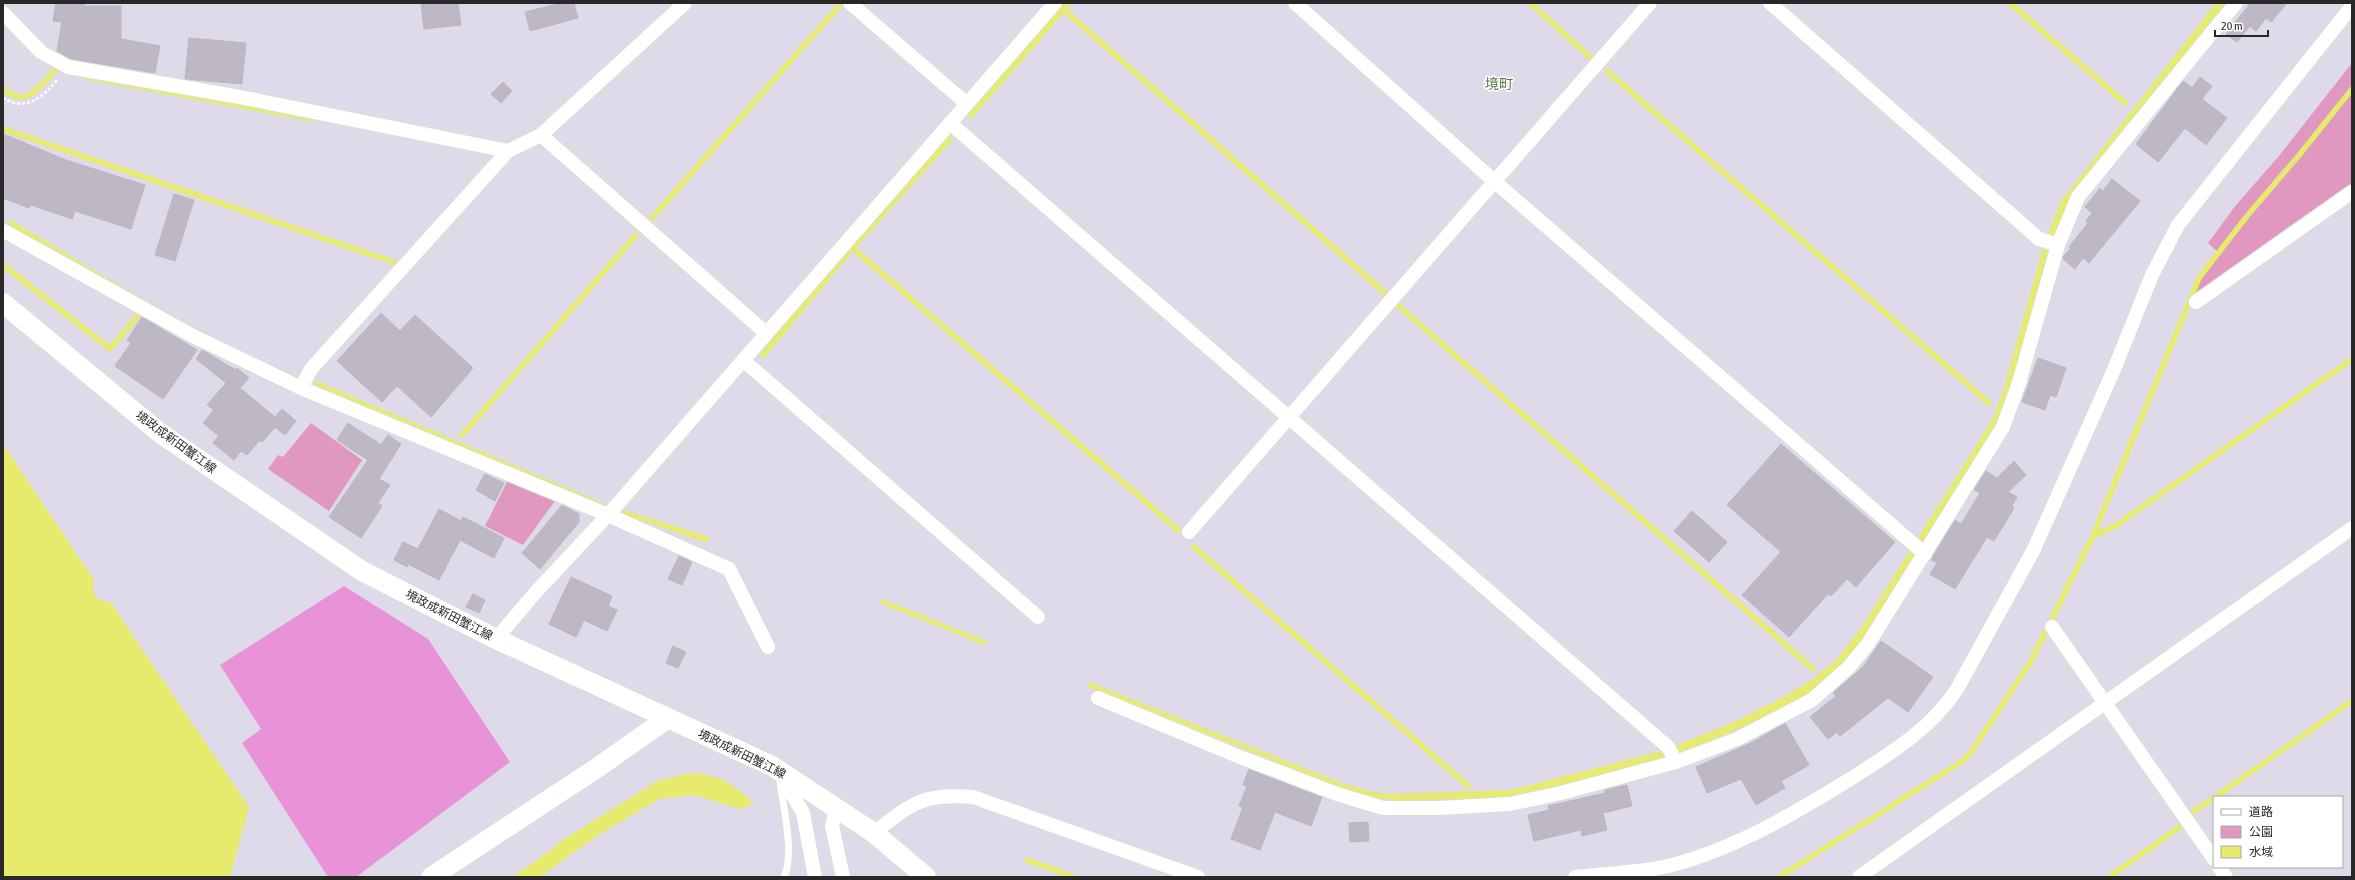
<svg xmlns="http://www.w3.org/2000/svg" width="2355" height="880" font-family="'Asap Condensed','Noto Sans JP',sans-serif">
	<rect width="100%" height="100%" fill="#dfdaea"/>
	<path fill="#e097c0" d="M2352,63V186L2189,300L2199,278L2218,252L2208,243L2236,205L2279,156Z
		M311,423L362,460L329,511L268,469L278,455L283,457Z
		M509,478L557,498L523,545L485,526Z"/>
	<path fill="#e892d7" d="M344,586L428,639L510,762L356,877H328L242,743L261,729L220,665Z"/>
	<path fill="#e6eb6e" d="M2216,3H2227L2077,192L2009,399L1998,422L1869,633L1845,662L1811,691L1776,712L1678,755L1604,776L1510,798L1404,800L1372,798L1343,788L1087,686L1089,682L1342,783L1368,791L1389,794L1511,790L1662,751L1732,723L1784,697L1813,679L1837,659L1861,628L1992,420L2003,391L2044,244L2061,201Z
		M11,220C104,276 196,334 297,377V378L260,366L7,226Z
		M316,381L606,504L602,508L314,387Z
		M3,444L94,580L93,592L96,598L111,603L249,807L230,877H3Z
		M623,510L709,537L707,543L620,513Z
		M882,599L989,642L984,645L880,603Z
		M690,773C717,774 734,784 754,803L740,809L694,795L659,799L597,836L540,877H512L550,851L561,841L657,781Z"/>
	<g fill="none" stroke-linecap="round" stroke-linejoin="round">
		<path stroke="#e6eb6e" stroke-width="5.5" d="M1530,3L1591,58
			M2010,3L2125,103
			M1063,9L1385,293
			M1607,71L1989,403
			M86,77L313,119
			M3,88C26,110 39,87 54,71
			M971,115L1069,3
			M3,129L393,262
			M652,218L839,6
			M856,251L1178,530
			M3,265L110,349L140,313
			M1400,307L1813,669
			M763,355L852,248L950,139
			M462,435L636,235
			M2093,536L2118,524L2352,359
			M1194,547L1468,786
			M2215,797L2352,701
			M1027,860L1074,877
			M1779,877L1964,760L1976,745L2031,661L2093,536L2199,278L2247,216L2300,154L2352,89
			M2109,877L2177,829L2191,813L2214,798"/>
	</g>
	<path fill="#beb8c5" stroke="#bbb4c5" d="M56,3H85L84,6H121V39L160,46L155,73L71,59L57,51L62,22L53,21Z
		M421,3H458L461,25L424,29Z
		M562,3H574L578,18L530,31L525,12Z
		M2247,3H2287L2271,22L2266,18L2256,31L2250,26L2237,42L2226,34L2249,5Z
		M189,38L246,43L242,84L185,79Z
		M2200,77L2212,86L2202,99L2227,118L2206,145L2185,128L2158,162L2136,144L2183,81L2192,88Z
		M503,82L512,91L501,103L491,94Z
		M3,134L66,160L145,185L131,229L75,211L72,219L31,205L29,208L3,198Z
		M2112,179L2140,201L2089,263L2083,258L2075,269L2063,259V257L2071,248L2069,247L2088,223L2086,221L2092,213L2085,207L2100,188L2103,191Z
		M174,194L194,200L175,261L155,255Z
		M381,313L400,331L415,315L473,368L431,417L397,386L382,402L337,361Z
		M142,317L197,350L163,399L115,366L131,343L127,340Z
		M202,350L236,370L237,368L249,378L240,388L275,417L282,409L296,421L285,435L275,427L262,442L260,440L247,455L241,451L234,460L213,443L219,436L203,423L214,410L207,405L226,383L196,359Z
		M2038,358L2066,368L2056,397L2050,395L2045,410L2022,402Z
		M348,423L381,445L388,435L401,444L379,479L390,485L378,503L382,506L361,538L329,517L368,460L337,440Z
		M1781,444L1895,542L1856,587L1847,579L1831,596L1828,594L1789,637L1742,595L1781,552L1727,505Z
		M2014,461L2026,475L2008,492L2017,497L2012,506L2014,508L1994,541L1987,537L1955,589L1930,574L1937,563L1931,560L1955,520L1961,524L1980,493L1974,490L1986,471L1997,478Z
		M485,474L504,483L495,501L476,490Z
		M562,505L579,514V522L540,569L522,553Z
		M439,509L461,521L463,517L504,538L494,558L460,540L439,580L408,564L407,567L394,560L403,542L418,549Z
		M1692,511L1727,542L1709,562L1674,531Z
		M679,556L692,562L682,585L668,579Z
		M571,577L612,596L608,606L617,610L607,631L584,620L576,637L549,624Z
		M473,594L485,600L479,613L466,607Z
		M1881,641L1933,677L1908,712L1888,698L1840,736L1837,732L1828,739L1810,717L1836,696L1833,693L1863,667Z
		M673,646L686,652L678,668L666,663Z
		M1785,723L1809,765L1781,781L1785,788L1756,805L1741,779L1707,793L1696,767L1753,742Z
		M1249,769L1322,797L1311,826L1275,812L1260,850L1231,839L1243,807L1239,806L1247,786L1243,785Z
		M1627,785L1632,806L1603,813L1607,830L1582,836L1581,830L1534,841L1528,815L1549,810L1548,806L1605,793V790Z
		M1368,822L1369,841L1350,842L1349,823Z"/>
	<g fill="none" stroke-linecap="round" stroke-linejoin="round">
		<g stroke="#d6e1cf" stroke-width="9">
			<path id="lane" d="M780,781C783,807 795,854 784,877"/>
		</g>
		<g stroke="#d6e1cf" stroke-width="16">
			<path id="street" d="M850,3L967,104
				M1295,3L1494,181L1925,554
				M1770,3L2039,239L2058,245
				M3,13L41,52L68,67L240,97L508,151L541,135L685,3
				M950,123L1668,747L1676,762
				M541,135L766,333
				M4,231L193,336L301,388L608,515L729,569L768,647
				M2196,302L2352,192
				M743,360L1038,617
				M301,388L311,369L508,151
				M1189,532L1650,3
				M2052,627L2214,859
				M496,639L535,593L608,515L1055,3
				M1098,698L1240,757L1337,794L1383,808H1439L1510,804L1561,793L1676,762L1737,739L1812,700L1849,667L1868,644L2003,427L2019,383L2058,245L2078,197L2236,3
				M780,773L803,813L815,877
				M837,807L832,826L843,877
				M874,833C912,803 923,793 973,797L1198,877
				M2219,867L2226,877
				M1575,877C1607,873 1641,873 1672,865C1737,848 1795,813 1852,778C1892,752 1930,730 1957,689L2033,551L2113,372L2152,275L2178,225L2352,6
				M1859,877L2352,528"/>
		</g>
		<g stroke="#d6e1cf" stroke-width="22">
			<path id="secondary" d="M3,303L160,433L362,571L496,639L772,766L874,833L926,877
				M431,877L597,768L668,718"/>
		</g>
		<path stroke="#fff" stroke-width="2.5" stroke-dasharray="3 2" stroke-linecap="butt" d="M3,98C26,112 43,97 58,79"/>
		<use href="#lane" stroke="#fff" stroke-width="7"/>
		<use href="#street" stroke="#fff" stroke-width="14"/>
		<use href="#secondary" stroke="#fff" stroke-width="20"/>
	</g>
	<g text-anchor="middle" stroke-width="3" stroke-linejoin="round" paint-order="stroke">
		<g font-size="12" fill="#282828" stroke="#fff">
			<text transform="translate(176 442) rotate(36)" y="4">境政成新田蟹江線</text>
			<text transform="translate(449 615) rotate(27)" y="4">境政成新田蟹江線</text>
			<text transform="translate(742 754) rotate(26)" y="4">境政成新田蟹江線</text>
		</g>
		<g font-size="14" fill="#5c774a" stroke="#fff">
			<text x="1499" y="89">境町</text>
		</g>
	</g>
	<rect width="2355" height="880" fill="none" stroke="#282828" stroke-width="8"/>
	<rect x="2213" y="796" width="130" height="72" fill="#ffffff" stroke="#a9a9a9"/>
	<rect x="2221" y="809" width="20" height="6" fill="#ffffff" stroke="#a9a9a9"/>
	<text x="2249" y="816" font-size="12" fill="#282828">道路</text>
	<rect x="2221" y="826" width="20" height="12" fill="#e097c0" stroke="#a9a9a9"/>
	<text x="2249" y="836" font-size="12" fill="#282828">公園</text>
	<rect x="2221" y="846" width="20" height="12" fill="#e6eb6e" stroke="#a9a9a9"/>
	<text x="2249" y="856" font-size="12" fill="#282828">水域</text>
	<path d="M2215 30v6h53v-6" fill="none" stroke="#282828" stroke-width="2"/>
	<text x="2221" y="30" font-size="12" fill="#282828" stroke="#ffffff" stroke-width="3" paint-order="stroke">20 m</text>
</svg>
